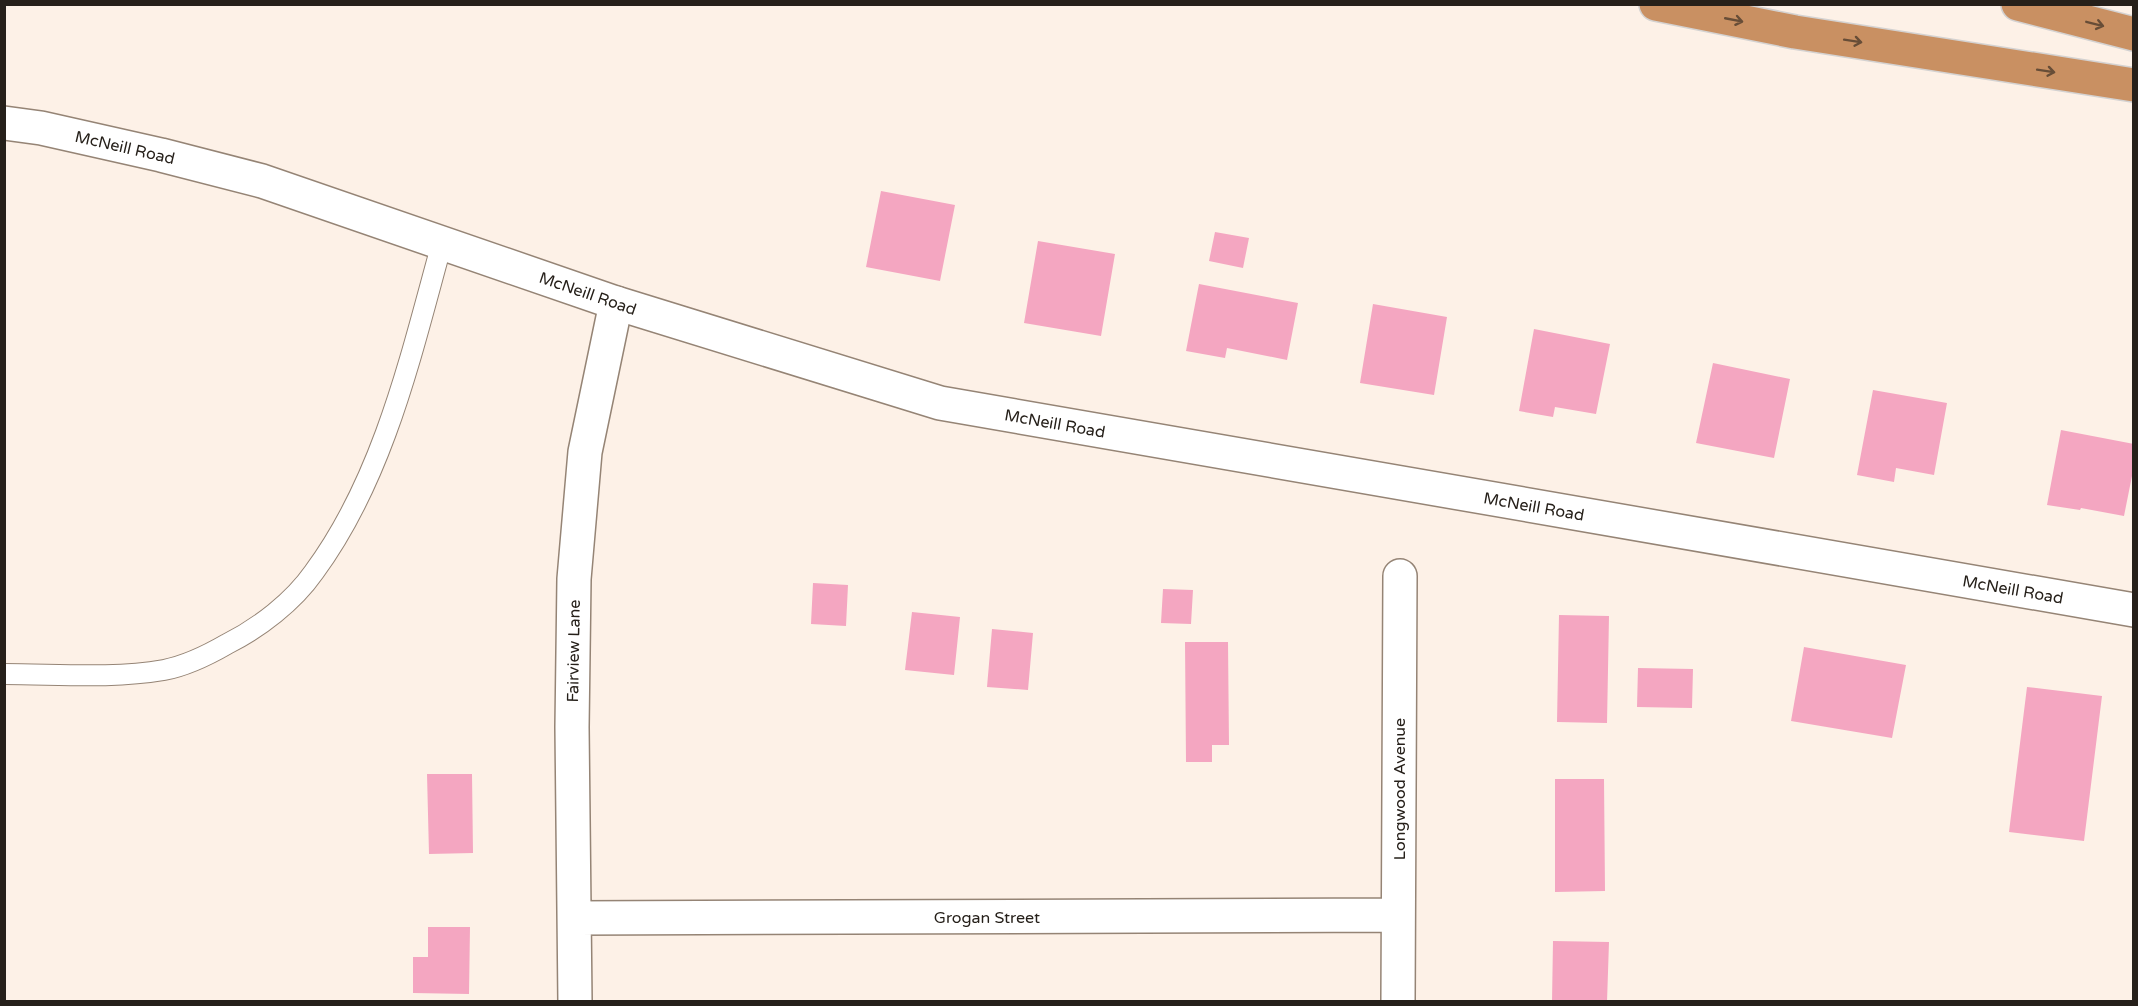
<svg xmlns="http://www.w3.org/2000/svg" width="2138" height="1006" font-family="'Varela Round',sans-serif">
	<rect width="100%" height="100%" fill="#fdf1e7"/>
	<path fill="#f4a6c1" d="M881,191L955,205L940,281L866,267Z
		M1215,232L1249,238L1243,268L1209,261Z
		M1038,241L1115,254L1101,336L1024,323Z
		M1199,284L1298,303L1287,360L1227,348L1225,358L1186,351Z
		M1373,304L1447,317L1434,395L1360,383Z
		M1534,329L1610,344L1596,414L1555,407L1553,417L1519,411Z
		M1713,363L1790,379L1774,458L1696,443Z
		M1873,390L1947,403L1934,475L1896,468L1894,482L1857,475Z
		M2061,430L2134,444V466L2124,516L2081,508L2080,510L2047,505Z
		M813,583L848,585L846,626L811,624Z
		M1163,589L1193,590L1191,624L1161,623Z
		M912,612L960,617L954,675L905,670Z
		M1559,615L1609,616L1607,723L1557,722Z
		M992,629L1033,633L1028,690L987,687Z
		M1185,642H1228L1229,745H1212V762H1186Z
		M1804,647L1906,665L1892,738L1791,721Z
		M1638,668L1693,669L1692,708L1637,707Z
		M2027,687L2102,696L2084,841L2009,832Z
		M427,774H472L473,853L429,854Z
		M1555,779H1604L1605,891L1555,892Z
		M428,927H470L469,994L413,993V957H428Z
		M1553,941L1609,942L1607,1002H1552Z"/>
	<g fill="none" stroke-linecap="round" stroke-linejoin="round">
		<g stroke="#958475" stroke-width="22">
			<path id="service" d="M4,674C57,674 112,679 164,670C185,666 208,655 227,644C259,628 293,602 314,572C384,477 411,355 442,243"/>
		</g>
		<g stroke="#958475" stroke-width="36">
			<path id="minor" d="M576,918L1398,915
				M575,1002L572,727L574,579L585,452L616,303
				M1398,1002L1400,576"/>
		</g>
		<g stroke="#958475" stroke-width="36">
			<path id="tertiary" d="M4,123L41,128L161,155L262,181L616,303L940,403L2134,610"/>
		</g>
		<g stroke="#d4d2d1" stroke-width="36">
			<path id="motorway" d="M1656,4L1795,32L2134,85
				M2018,4L2134,34"/>
		</g>
		<use href="#service" stroke="#fff" stroke-width="20"/>
		<use href="#minor" stroke="#fff" stroke-width="33"/>
		<use href="#tertiary" stroke="#fff" stroke-width="33"/>
		<use href="#motorway" stroke="#c99062" stroke-width="33"/>
	</g>
	<defs><path id="oneway-shaft" d="M-6 0H5M1.5-3L5.5 0L1.5 3" fill="none" stroke-width="1.6" stroke-linecap="round" stroke-linejoin="round" transform="scale(1.5)"/></defs>
	<g stroke="#674d37">
		<use href="#oneway-shaft" transform="translate(1734 20) rotate(11)"/>
		<use href="#oneway-shaft" transform="translate(2095 24) rotate(14)"/>
		<use href="#oneway-shaft" transform="translate(1853 41) rotate(9)"/>
		<use href="#oneway-shaft" transform="translate(2046 71) rotate(9)"/>
	</g>
	<g text-anchor="middle" stroke-width="4.5" stroke-linejoin="round" paint-order="stroke">
		<g font-size="16" fill="#26201a" stroke="#fff">
			<text transform="translate(125 147) rotate(13)" y="6">McNeill Road</text>
			<text transform="translate(588 293) rotate(19)" y="6">McNeill Road</text>
			<text transform="translate(1055 423) rotate(10)" y="6">McNeill Road</text>
			<text transform="translate(1534 506) rotate(10)" y="6">McNeill Road</text>
			<text transform="translate(2013 589) rotate(10)" y="6">McNeill Road</text>
			<text transform="translate(573 651) rotate(-89)" y="6">Fairview Lane</text>
			<text transform="translate(1399 789) rotate(-90)" y="6">Longwood Avenue</text>
			<text x="987" y="923">Grogan Street</text>
		</g>
	</g>
	<rect width="2138" height="1006" fill="none" stroke="#26201a" stroke-width="12"/>
</svg>
